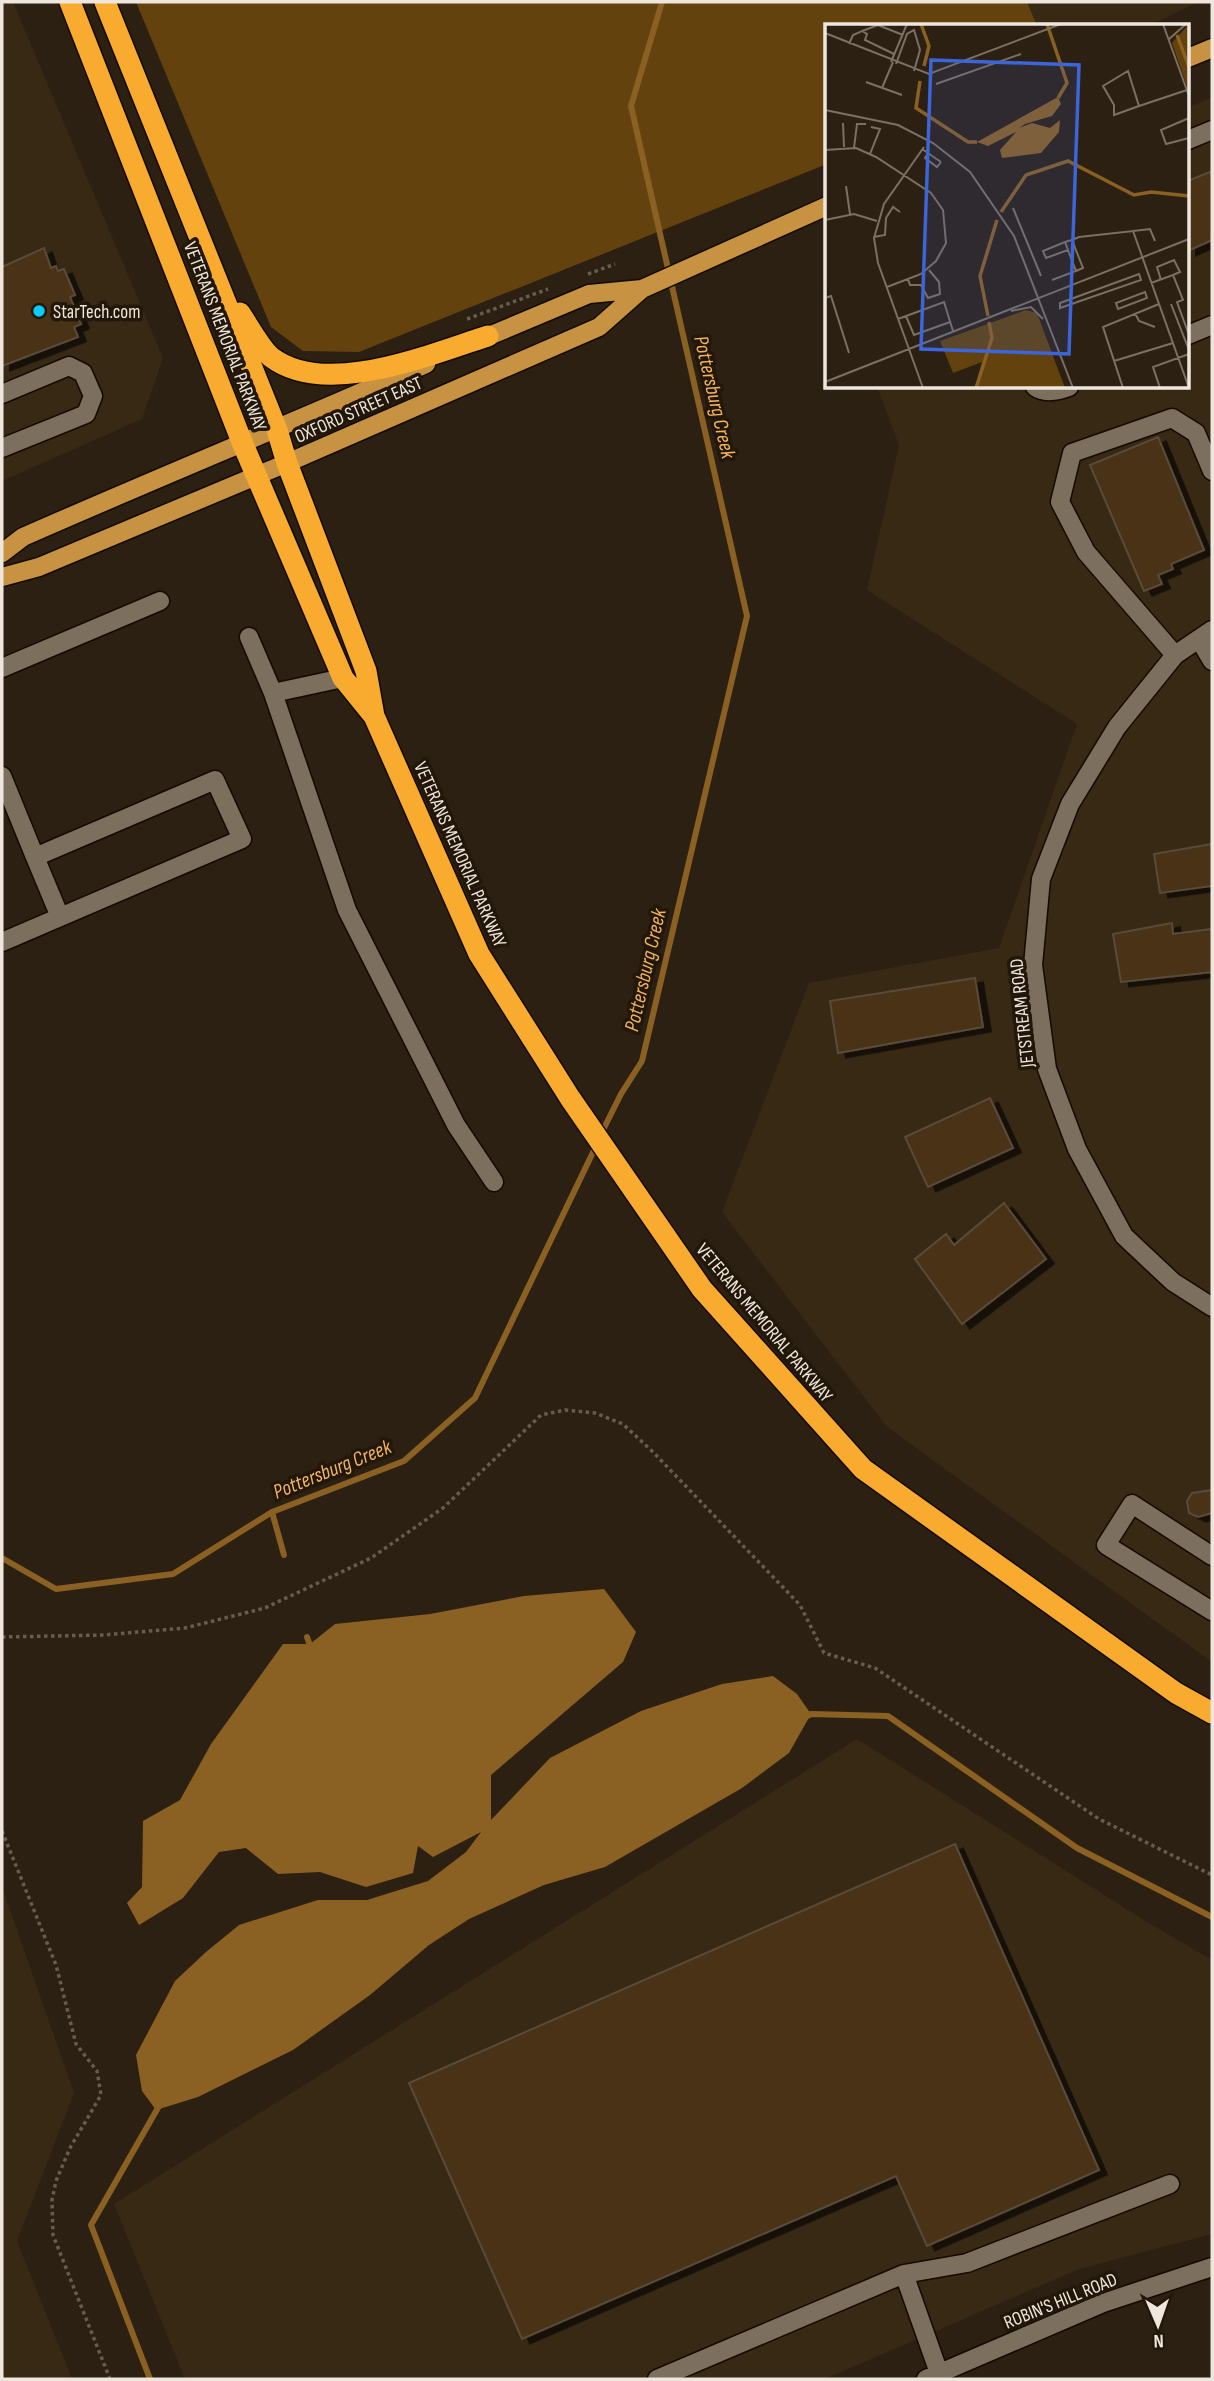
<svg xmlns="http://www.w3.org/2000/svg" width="1214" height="2381" font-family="'Sofia Sans Condensed',sans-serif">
	<defs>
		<filter id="shadow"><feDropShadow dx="8" dy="4.5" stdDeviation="0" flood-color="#0009"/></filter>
	</defs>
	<rect width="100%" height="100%" fill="#2c2012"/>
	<path fill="#382914" d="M2,2H13L163,358L142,419L2,481Z
		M1027,2H1198L1149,26H1037Z
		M1212,97V1662L887,1427L722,1212L809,983L999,948L1077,724L867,590L899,445L877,387H1188V108Z
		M857,1739L1144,1920L1212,1960V2234L1079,2269L825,2379H185L114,2204Z
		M2,1887L74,2093L17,2241L72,2379H2Z"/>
	<path fill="#63420e" d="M136,2H1027L1037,26H827V164L359,352L303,351L271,327Z"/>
	<path fill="#8a6023" d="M604,1589L636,1632L623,1662L491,1775V1820L550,1758L641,1711L722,1684L773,1676L797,1694L811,1714L789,1753L742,1788L605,1867L544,1885L469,1919L429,1945L370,1995L293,2050L198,2097L156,2110L142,2091L136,2055L175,1981L206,1952L239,1925L318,1900H367L428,1881L466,1852L481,1832L433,1857L418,1846L413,1873L366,1887L320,1872L278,1874L246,1848L219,1852L183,1898L139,1925L127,1903L142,1887L143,1821L180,1800L211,1744L283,1644H310L335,1624L430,1614L524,1596Z"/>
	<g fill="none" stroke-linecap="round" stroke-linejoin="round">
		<path stroke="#8a6023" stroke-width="6" d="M600,1136L621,1094L642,1061L747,616L631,106L662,2
			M272,1512L284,1555
			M2,1558L56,1589L173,1574L272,1512L404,1461L475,1398L596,1146
			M307,1637L312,1651
			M803,1718L811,1714L888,1716L1077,1848L1212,1917
			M150,2379L91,2225L159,2106"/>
	</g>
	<path fill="#483212" stroke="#584b3b" stroke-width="2" filter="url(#shadow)" d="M1212,171V240L1188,251V181Z
		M44,248L51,268L56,266L58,271L64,269L75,295L70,297L81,324L74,327L78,337L2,366V267Z
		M1158,437L1204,550L1171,564L1173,569L1158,575L1162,584L1144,591L1090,465Z
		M1212,844V886L1160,893L1154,854Z
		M1172,923L1173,934L1212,929V972L1121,982L1113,934Z
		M975,978L983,1027L838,1053L830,1001Z
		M990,1098L1013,1148L928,1187L905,1137Z
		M1004,1203L1046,1259L962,1324L915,1259L946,1234L954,1245Z
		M1212,1490V1513L1198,1517L1189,1513L1187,1501L1192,1493Z
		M955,1844L1099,2170L927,2246L896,2176L522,2339L409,2083Z"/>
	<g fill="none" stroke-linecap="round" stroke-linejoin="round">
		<g stroke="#140a01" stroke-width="21">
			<path id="minor" d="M1188,140L1212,130
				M1188,335L1212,325
				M1035,387C1044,394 1059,391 1069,387
				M2,394L69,366L83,373L93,396L86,414L2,448
				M1212,630L1175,655L1117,727L1070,804L1041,879L1033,965L1047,1069L1077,1149L1124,1236L1173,1282L1212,1307
				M249,637L273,693L347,910L456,1125L494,1182
				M1199,639L1212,661
				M1175,655L1086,552L1060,502L1072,453L1172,418L1196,433L1212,471
				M2,668L160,601
				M273,693L343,678
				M2,776L35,857
				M2,942L242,839L215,780L35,857L60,917
				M1212,1556L1132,1504L1106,1545L1212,1611
				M904,2274L939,2373
				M657,2379L904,2274L967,2263L1170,2184
				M926,2379L1103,2303L1212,2267"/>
		</g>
		<g stroke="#140a01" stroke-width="21">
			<path id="major" d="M1188,58L1212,48
				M477,341L589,294L642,289
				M2,553L23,537C157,478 292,423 426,364
				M2,577L39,567L287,463L599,327L642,289L827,206"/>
		</g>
		<g stroke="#140a01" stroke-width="24">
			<path id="highway" d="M70,2L242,442L343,678L373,715
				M105,2L277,430L287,463L366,671L374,716L479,954L570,1098L702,1289L863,1469L1176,1693L1212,1713
				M240,313C248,325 261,349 271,357C326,399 430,354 488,336"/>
		</g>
		<path stroke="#675c4f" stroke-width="3.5" stroke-dasharray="3.5 3.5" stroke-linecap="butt" d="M588,274L615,264
			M467,319L548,289
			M2,1637L103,1635L185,1628L265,1608L371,1558L443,1508L541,1415L565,1410L595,1413L623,1424L653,1452L800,1605L824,1653L875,1668L1099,1819L1212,1875
			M2,1831L56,1965L76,2044L97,2071L101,2095L70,2148L56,2181L52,2200L53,2235L110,2379"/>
		<use href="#minor" stroke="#7d6f5e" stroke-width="18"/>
		<use href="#major" stroke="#c79342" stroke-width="18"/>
		<use href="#highway" stroke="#f9ab30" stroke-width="21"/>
	</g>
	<circle fill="#0dcafa" stroke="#221709" stroke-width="2.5" cx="39" cy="311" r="7"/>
	<g text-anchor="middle" stroke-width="7" stroke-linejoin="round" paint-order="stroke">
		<g font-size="19" fill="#efe7de" stroke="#221709" text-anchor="start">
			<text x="53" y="318">StarTech.com</text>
		</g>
		<g font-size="19" fill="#efe7de" stroke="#221709">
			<text transform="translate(226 336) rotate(69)" y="7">VETERANS MEMORIAL PARKWAY</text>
			<text transform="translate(358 409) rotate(-24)" y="7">OXFORD STREET EAST</text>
			<text transform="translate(461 854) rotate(66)" y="7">VETERANS MEMORIAL PARKWAY</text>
			<text transform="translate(1021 1013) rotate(-96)" y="7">JETSTREAM ROAD</text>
			<text transform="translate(765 1322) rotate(50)" y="7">VETERANS MEMORIAL PARKWAY</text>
			<text transform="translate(1060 2300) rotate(-22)" y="7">ROBIN'S HILL ROAD</text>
		</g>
		<g font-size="21" font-style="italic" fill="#f2b460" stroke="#221709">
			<text transform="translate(715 397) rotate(77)" y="7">Pottersburg Creek</text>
			<text transform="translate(645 970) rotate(-77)" y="7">Pottersburg Creek</text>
			<text transform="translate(332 1469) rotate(-22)" y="7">Pottersburg Creek</text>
		</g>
	</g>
	<g transform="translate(825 24)">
		<rect width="364" height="364" fill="#2c2012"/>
		<path d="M364,0V68L347,19ZM201,286L212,289L240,364H150L157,338L128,349L115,317Z" fill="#63420e"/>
		<path d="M233,73L236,80L227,92L200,100L194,104L207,99L225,104L235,96L234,108L216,129L177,134L175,126L191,108L163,122L152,118Z" fill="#8a6023"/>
		<path fill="none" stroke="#8a6023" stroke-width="3.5" d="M96,0L104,22L99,42M222,0L242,59L233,74M352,11L364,43M95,57L91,84L143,118H152M176,188L201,151L243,137L309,171L326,168L364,172M163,292L155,252L172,196M151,364L167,314L164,298"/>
		<path fill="none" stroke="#7a7064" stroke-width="2" d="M338,0L364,72M37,7L53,1L78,11M0,9L104,50L236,0M343,16L361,0M24,20L28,11L37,7L42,10L40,16L69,30M66,38L82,0M71,40L82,10L89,6L95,26L89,47M41,58L77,71M111,60L196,30M57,64L68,38M314,82L303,47L278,62L289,81V91L314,82L362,66M0,86L73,101L108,119L145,148L189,212L248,364M364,94L336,106L341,120L364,114M18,99L19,123M29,124L32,100H41M97,125L116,138M0,126L31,124L51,133L106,169L118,186L121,219L111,237L96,250L62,263M103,129L100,134L112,143L116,138M45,130L55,105L46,103M21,162L25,190M188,184L216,252M0,196L29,190L52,197M308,207L325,205L330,217M49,213L60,211L61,194L68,183L75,188M247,216L258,244L251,247M240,218L243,226L221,234L218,227L240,218L247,216L254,213L308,207L364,364M314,250L316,256L235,284V279ZM83,255L85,261H96L103,274L115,270L114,258L104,246M227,256L251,247L243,226M336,256L332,243L349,236L355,248L348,251M326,259L348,251L358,276L352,278L364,311M320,268L322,274L293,285L291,279ZM0,274L6,272L24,329M346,280L364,326M186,287L206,283L218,295M310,289L314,297L330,303M81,292L89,311L125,298M73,295L119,278L128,307M289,337L348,319M0,358L364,215M98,364L53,239L49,214L59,180L99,123M298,364L278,303L334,280M335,364L328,343L364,330"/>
		<path fill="#3c65d9" fill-opacity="0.15" stroke="#3c65d9" stroke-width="3.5" d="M106,36L254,41L244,330L96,325Z"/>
		<rect width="364" height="364" fill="none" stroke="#efe7de" stroke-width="3.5"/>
	</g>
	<rect width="1214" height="2381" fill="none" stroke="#efe7de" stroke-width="7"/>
	<g transform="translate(1158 2325) rotate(178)" stroke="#221709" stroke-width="5" paint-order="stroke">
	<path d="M0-5L12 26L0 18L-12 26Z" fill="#efe7de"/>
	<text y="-10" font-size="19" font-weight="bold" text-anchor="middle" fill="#efe7de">N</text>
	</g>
</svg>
